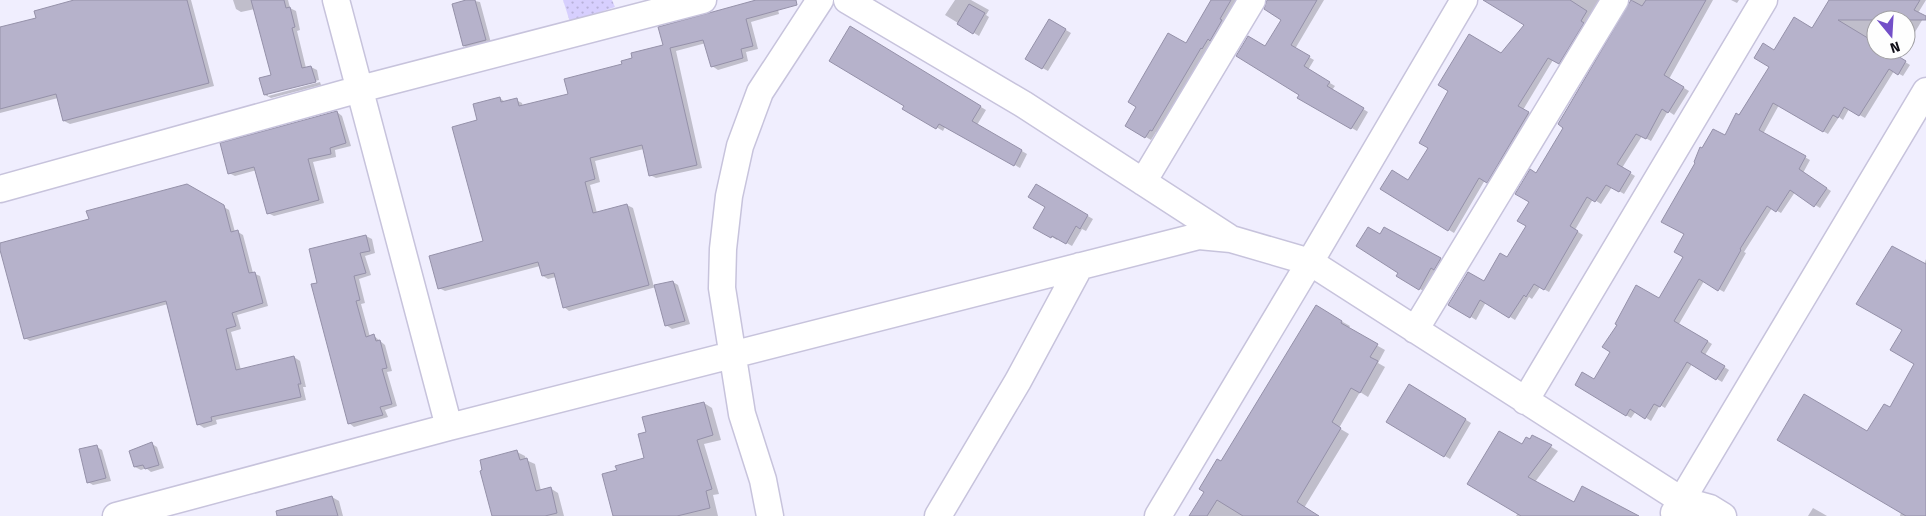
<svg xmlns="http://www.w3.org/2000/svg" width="1926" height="516" font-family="'Fira Sans',sans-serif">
	<defs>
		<pattern id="green-dots" width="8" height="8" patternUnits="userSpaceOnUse" patternTransform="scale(1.25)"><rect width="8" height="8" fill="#d7cffe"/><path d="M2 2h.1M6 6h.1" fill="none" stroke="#b8b1d9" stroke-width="1.8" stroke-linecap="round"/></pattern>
	</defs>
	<rect width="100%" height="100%" fill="#f0eefe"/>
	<path fill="url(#green-dots)" d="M563,0H612L615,7L570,22Z"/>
	<path fill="#0003" d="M79,0H191L214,86L70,124L64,121L58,98L0,113V29L37,19Z
		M233,0H288L290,8L296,11L300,30L297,31L306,68L311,67L317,70L319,80L268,93V96L320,82L321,85L271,98L265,95L272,76L255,9L241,12L236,9Z
		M470,0L480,2L491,43L470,49L464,46L453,5Z
		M761,0L776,1L779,14L751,22L758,49L746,52L748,61L718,70L712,66L706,43L676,51L702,168L656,178L650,175L644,149L595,161L600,182L590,185L597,213L627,205L633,208L654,287L673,282L678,285L690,324L672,329L666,325L656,287L569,311L564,307L556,277L548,279L543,276L540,266L445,291L439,288L485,242L479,121L500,98L505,102L516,100L522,103L523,107L570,95L624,65Z
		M955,0H971L989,10L986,15L989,17L979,36L945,15Z
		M1212,0H1241L1208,51L1206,50L1158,133L1156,132L1151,140L1127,126L1187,45Z
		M1268,0H1324L1295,49L1314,60L1308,70L1335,86L1332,90L1368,112L1357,131L1299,98L1301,95L1265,48L1283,19Z
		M1496,0H1599L1564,66L1553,60L1523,110L1534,116L1493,185L1485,180L1454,233L1381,189L1409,181L1501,55L1526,25Z
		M1633,0H1713L1669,79L1689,91L1674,115L1668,111L1651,141L1642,136L1622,168L1635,176L1624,194L1612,187L1601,204L1593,199L1575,230L1583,235L1549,292L1540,287L1532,299L1529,297L1515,320L1486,302L1476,320L1450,304L1485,283L1508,258L1528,226L1530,202L1537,175L1565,127L1568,109Z
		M1731,0H1739L1737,3Z
		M1831,0H1926L1918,13L1924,17L1906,47V20H1876V50H1904L1899,58L1910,65L1903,76L1894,71L1865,118L1849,109L1843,120L1839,117L1828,134L1779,105L1763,134L1810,160L1803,173L1831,191L1820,208L1795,192L1781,213L1772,208L1744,252L1746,253L1724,292L1704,281L1679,324L1712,344L1705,355L1729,370L1722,382L1692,364L1665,408L1660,405L1651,421L1636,411L1631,418L1577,385L1594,380L1659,300L1685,256V234L1725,136L1770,67L1775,51L1813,29Z
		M1049,20L1071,33L1048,71L1026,59Z
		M850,28L986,110L977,125L1027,154L1020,168L969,138L945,127L943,131L904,108L906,106Z
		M337,112L342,116L351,146L335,150L336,157L313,162L324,203L274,216L268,213L257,170L235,176L229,173Z
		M187,186L229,210L235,232H238L243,235L253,273L260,276L268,306L237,315L241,329L231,332L241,370L294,357L300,361L306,387H303L306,400L216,420L217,424L204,428L198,424L168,304L30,341L25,338L0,244L90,220Z
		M1036,186L1093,219L1086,231L1082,229L1072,246L1058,238L1057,240L1035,227L1047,206Z
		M1384,229L1446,262L1425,292L1398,276L1400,272L1380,236Z
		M366,236L372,239L375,253L365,256L371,275L359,279L365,303L361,304L370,337L374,336L385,345L392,371L387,372L397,406L385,410L388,417L354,427L349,423L319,284Z
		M1926,259V516H1900L1901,512L1868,433L1890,408L1916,363L1904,329Z
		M1316,307L1350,326L1348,329L1385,350L1378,363L1385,367L1368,397L1360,392L1339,428L1349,434L1304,508L1318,516H1194L1221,463Z
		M1410,385L1471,423L1450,459L1387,421Z
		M704,403L712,408L721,440L704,444L719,494L713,495L718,516H615L618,471L646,459L647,433Z
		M1533,436L1558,451L1535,482L1575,503L1629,516H1516L1518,513L1523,446L1530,441Z
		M152,444L157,447L164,468L151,472L146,468L141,470L135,467Z
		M97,447L102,450L111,481L93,485L88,482Z
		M517,452L525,456L526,460L535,464L541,491L550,488L558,493L564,516H493Z
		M332,497L339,501L343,516H303Z
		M1813,508L1822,513L1827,516H1808Z"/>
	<path fill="#b6b2cb" stroke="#9591a9" d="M74,0H187L209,83L63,121L56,94L0,109V27L36,18L34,11Z
		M251,0H284L286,8L290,7L295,27L292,28L302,68L311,66L316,82L264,95L259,78L271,75Z
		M466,0H475L486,40L463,46L452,4Z
		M756,0H796L797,5L746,19L753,46L741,49L743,58L711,67L703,40L670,48L697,165L649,176L642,145L590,158L595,179L585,182L593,213L627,204L649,285L563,308L554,273L542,276L538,262L438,289L429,256L483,241L452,127L477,120L473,104L500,97L501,102L517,98L519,106L568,94L564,79L622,64L621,61L632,58L631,53L663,45L658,27Z
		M1211,0H1231L1220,19L1222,20L1210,41L1208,39L1202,49L1201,48L1152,131L1150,130L1145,138L1125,126L1136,107L1128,102L1168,33L1186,43Z
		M1267,0H1317L1291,45L1310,56L1304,66L1330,82L1327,86L1364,108L1351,129L1297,98L1299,95L1236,56L1248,36L1265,46L1281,20L1264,9Z
		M1483,0H1570L1587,11L1581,21L1584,23L1559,64L1548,58L1518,106L1529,112L1487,183L1479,178L1448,231L1380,189L1392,170L1408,180L1428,148L1419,143L1448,91L1438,85L1469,34L1501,53L1524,25Z
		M1631,0L1642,6L1646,0H1706L1664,75L1684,87L1668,113L1662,109L1646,139L1636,134L1617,164L1631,172L1619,192L1606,185L1595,202L1587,197L1570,226L1578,231L1544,290L1534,284L1526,297L1524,295L1509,318L1480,300L1470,318L1448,305L1468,272L1484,281L1500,253L1507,257L1526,226L1517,221L1529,202L1515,194L1530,169L1536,173L1563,128L1558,124L1567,109Z
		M1829,0H1920L1914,10L1926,16V20H1838L1876,43V50H1888L1906,61L1898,75L1889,69L1859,116L1844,107L1838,118L1833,115L1823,132L1773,103L1759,130L1806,156L1799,169L1827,188L1814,207L1790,190L1776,212L1767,206L1740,249L1741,250L1718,291L1699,279L1674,321L1708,341L1701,352L1725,366L1716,380L1687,362L1660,407L1654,404L1645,419L1630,409L1626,416L1575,385L1582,372L1594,379L1610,352L1602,347L1617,325L1615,324L1636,285L1659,298L1683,257L1674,252L1684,234L1661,222L1695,163L1694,162L1700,147L1702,148L1713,129L1725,135L1736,113L1739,115L1769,67L1754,58L1763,43L1774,50L1794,17L1812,28Z
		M969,4L985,13L973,34L957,24Z
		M1049,19L1066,29L1042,69L1025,59Z
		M850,26L981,106L972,121L1022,150L1014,166L939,124L936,129L902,109L904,106L829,61Z
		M337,111L346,143L330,148L331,154L308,159L319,200L267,214L254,167L228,174L220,143Z
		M187,184L224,205L231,232L238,230L249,273L255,272L263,303L232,313L236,326L226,329L236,370L294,356L301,384H298L301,397L211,417L212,421L197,425L166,301L24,339L0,250V243L89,219L86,211Z
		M1036,184L1088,215L1080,229L1076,226L1066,244L1052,236L1051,238L1033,228L1045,207L1028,197Z
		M1368,227L1380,234L1384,227L1441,258L1434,270L1431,268L1419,290L1396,276L1398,273L1356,246Z
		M366,235L370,251L360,253L366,273L354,276L360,300L356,301L366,337L374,334L376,341L380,340L387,368L382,369L392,404L380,407L383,415L348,424L311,284L317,283L309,249Z
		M1892,246L1926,264V516H1906L1777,440L1804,394L1867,431L1884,404L1890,407L1914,364L1890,350L1902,330L1856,304Z
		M673,281L685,321L665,326L654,285Z
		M1316,305L1342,321L1341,323L1378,344L1370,357L1378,361L1360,393L1351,388L1332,422L1341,428L1297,502L1319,516H1243L1217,500L1207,516H1189L1204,492L1199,489L1217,459L1221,461Z
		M1409,384L1466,419L1444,457L1386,422Z
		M704,402L713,435L697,440L712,489L706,491L710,508L677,516H613L602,474L617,470L615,466L644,458L638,434L646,432L642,417Z
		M1499,431L1522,444L1526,437L1530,439L1532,435L1552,445L1528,477L1574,502L1582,486L1639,516H1521L1467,484Z
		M152,442L159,465L145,469L143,465L134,467L129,451Z
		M97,445L106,478L87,483L79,449Z
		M517,450L520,460L527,458L536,491L551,487L557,513L545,516H492L480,471L482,470L480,460Z
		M332,496L338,516H277L276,511Z"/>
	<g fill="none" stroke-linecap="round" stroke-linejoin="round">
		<g stroke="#c7c3dc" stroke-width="29">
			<path id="minor" d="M336,0L449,427
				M847,0L1023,104L1228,237
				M1143,182L1252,0
				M0,189L360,89L703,0
				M1415,330L1615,0
				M1525,401L1764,0
				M1674,513L1926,91
				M116,516L449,427L1199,236L1231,239L1310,262L1681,500L1710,508L1723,516
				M770,516L763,480L742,414L722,288L723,249L729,196L740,146L760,92L820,0
				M938,516L1018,381L1080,266
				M1158,516L1310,262L1464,0"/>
		</g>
		<use href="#minor" stroke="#fff" stroke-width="26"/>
	</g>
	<g transform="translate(1891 35) rotate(162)"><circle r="24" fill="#fefefe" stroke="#9f9ea2"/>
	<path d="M0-4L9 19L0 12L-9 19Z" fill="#734fc8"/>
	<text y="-8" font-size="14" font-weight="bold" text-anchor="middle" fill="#100e17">N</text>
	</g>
</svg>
